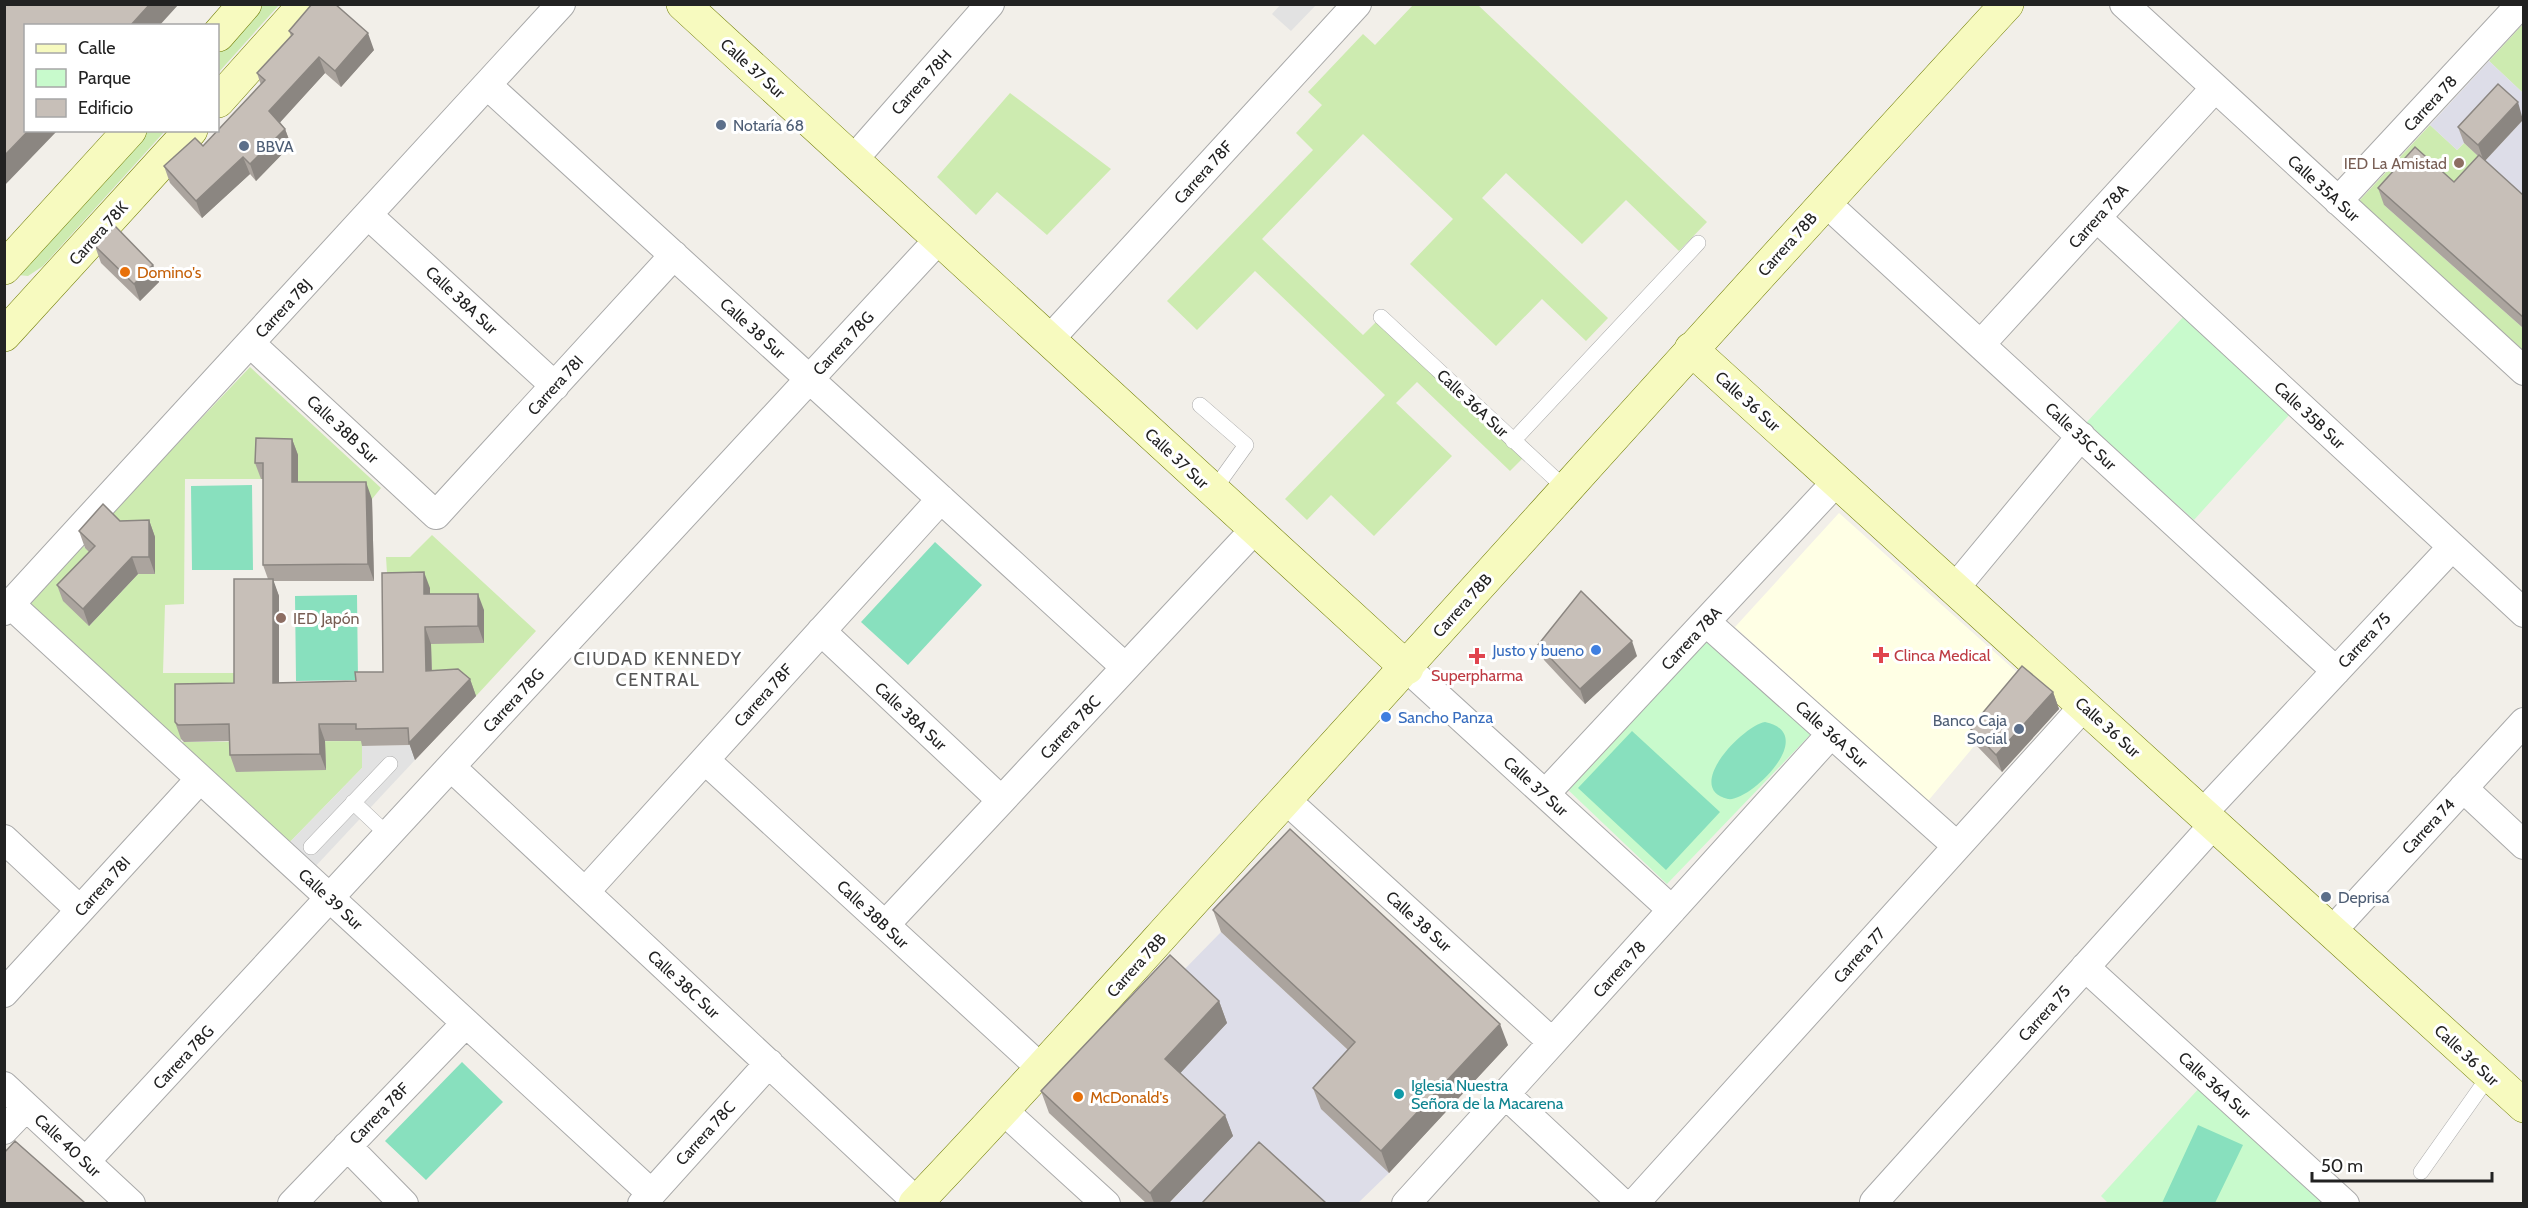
<svg xmlns="http://www.w3.org/2000/svg" width="2528" height="1208" font-family="Cabin,sans-serif">
	<rect width="100%" height="100%" fill="#f2efe9"/>
	<path fill="#ffffe5" d="M1839,513L2028,682L1928,801L1735,627Z"/>
	<path fill="#cdebb0" d="M256,5H279L218,73V46Z
		M1413,5H1478L1707,222L1679,251L1626,200L1582,244L1506,173L1482,198L1608,318L1586,341L1542,299L1496,346L1410,264L1453,219L1363,134L1262,239L1363,335L1381,317L1526,455L1510,471L1417,382L1396,403L1452,456L1374,536L1331,495L1307,520L1285,499L1385,395L1255,271L1197,330L1167,301L1313,150L1296,133L1322,105L1308,92L1363,34L1375,45Z
		M2523,24V93L2489,61Z
		M1010,93L1111,169L1047,235L997,192L976,215L937,177Z
		M2430,125L2457,150L2464,143L2489,166L2460,199L2384,205L2523,328V351L2359,201Z
		M140,131H165L43,266L28,276L18,275Z
		M250,367L381,488L372,499H297V455H262L261,479H185L184,604L165,605L163,673H256V700H181V742L362,741V768L287,845L27,605L82,545L101,563L89,626L138,574H155L126,537L106,519Z
		M432,535L536,631L476,696L413,688L388,589L386,557H410Z"/>
	<path fill="#c8facc" d="M2184,316L2290,414L2194,520L2086,423Z
		M1710,636L1812,733L1667,884L1565,787Z
		M2201,1086L2331,1203L2109,1204L2101,1196Z"/>
	<path fill="#88e0be" d="M252,485L253,570H192L191,486Z
		M935,542L982,585L908,665L861,622Z
		M357,595L358,680L296,681L295,596Z
		M1765,722C1821,734 1748,803 1728,799C1682,788 1744,725 1765,722Z
		M1632,731L1720,812L1666,870L1578,788Z
		M462,1062L503,1102L426,1180L385,1141Z
		M2198,1125L2243,1145L2215,1203H2162Z"/>
	<path fill="#e2e2e2" d="M1281,4H1316V5L1291,31L1272,14Z
		M414,745L415,760L313,869L287,845L362,768V746Z"/>
	<path fill="#dddde8" d="M2489,61L2523,93V119L2504,101L2457,150L2430,125Z
		M2523,120V206L2484,162Z
		M1221,932L1363,1064L1389,1173L1358,1203L1169,1204L1232,1136L1173,1081L1177,977Z"/>
	<g fill="none" stroke-linecap="round" stroke-linejoin="round">
		<g stroke="#a9a9a9" stroke-width="16">
			<path id="lane" d="M1381,317L1566,489
				M1200,405L1246,445L1213,491
				M1513,441L1698,243
				M353,802L388,835
				M311,847L390,764
				M2421,1172L2489,1076"/>
		</g>
		<g stroke="#a9a9a9" stroke-width="30">
			<path id="street" d="M2124,4L2524,371
				M487,85L1125,667
				M853,160L990,4
				M2338,201L2521,4
				M1825,202L2336,671
				M368,215L555,386
				M2097,218L2524,613
				M1049,340L1357,4
				M250,343L436,515L674,255
				M1981,344L2215,88
				M1955,588L2081,436
				M11,605L651,1193
				M4,611L561,4
				M1706,622L1957,846
				M821,631L1001,800
				M1407,668L1672,910
				M705,760L1042,1069
				M451,767L917,1202
				M2463,788L2524,845
				M1545,794L1837,481
				M1285,799L1552,1042
				M2203,813L2452,547
				M4,839L80,910
				M585,892L941,499
				M885,925L1255,529
				M2332,931L2524,722
				M2085,967L2345,1204
				M4,993L200,779
				M4,1086L131,1204
				M1505,1094L1623,1204
				M1004,1111L1106,1204
				M4,1130L26,1107
				M347,1146L404,1204
				M86,1161L939,239
				M292,1204L466,1023
				M642,1204L769,1063
				M1406,1204L1831,734
				M1634,1204L2084,706
				M1875,1204L1874,1202L2214,824"/>
		</g>
		<g stroke="#707d05" stroke-width="34">
			<path id="secondary" d="M683,4L1407,668
				M218,35L245,4
				M218,101L305,4
				M4,268L130,130
				M4,335L191,130
				M1691,349L2524,1106
				M915,1204C1041,1072 1161,935 1284,801C1525,536 1764,268 2007,4"/>
		</g>
		<use href="#lane" stroke="#fff" stroke-width="15"/>
		<use href="#street" stroke="#fff" stroke-width="28"/>
		<use href="#secondary" stroke="#f7fabf" stroke-width="33"/>
	</g>
	<path fill="#aba49e" d="M289,31L374,50L341,87L325,73L280,122L285,129L291,145L256,181L250,174L202,218L170,183L164,166L203,146L261,85L257,73L291,36Z
		M2498,84L2485,161L2523,195V328L2384,205L2378,188L2454,182L2478,156L2464,143L2458,127Z
		M95,246L153,265L159,282L140,301L101,263Z
		M292,439L298,455V482L372,499L374,581H273L279,596V683L356,681L383,672L430,588V594L484,610V643L431,644L432,670L470,679L476,696L415,760L410,745L362,746L361,741H325L326,770L236,772L230,755V741L184,742L181,739L175,722L234,683L268,579L263,565V479H261L255,463Z
		M149,520L155,537V574H138L89,626L63,601L57,585L89,552L85,548L79,531L120,521Z
		M1538,645L1637,656L1585,704L1544,660Z
		M2053,692L2059,709L2002,772L1976,745L1970,728Z
		M1213,910L1508,1045L1389,1173L1321,1109L1313,1088L1348,1050L1221,932Z
		M1219,1001L1227,1023L1180,1073L1225,1115L1233,1136L1169,1203H1146L1049,1113L1041,1091Z"/>
	<path fill="#8b8681" d="M150,4H179L159,26H130Z
		M368,33L374,50L341,87L335,71Z
		M319,57L325,73L275,128L269,111Z
		M2518,102L2523,120L2484,162L2478,145Z
		M285,129L291,145L256,181L250,164Z
		M29,130H58L4,186V156Z
		M243,157L250,174L202,218L196,201Z
		M153,265L159,282L140,301L134,284Z
		M292,439L298,455V499L292,482Z
		M366,482L372,499L374,581L368,564Z
		M149,520L155,537V574L149,557Z
		M132,557L138,574L89,626L83,609Z
		M424,572L430,588V611L424,594Z
		M273,579L279,596V699L273,683Z
		M478,594L484,610V643L478,626Z
		M425,627L431,644L432,687L426,671Z
		M1632,641L1637,656L1585,704L1580,689Z
		M470,679L476,696L415,760L409,743Z
		M2053,692L2059,709L2002,772L1996,755Z
		M319,724L325,741L326,770L320,754Z
		M1219,1001L1227,1023L1173,1081L1165,1059Z
		M1500,1024L1508,1045L1389,1173L1381,1151Z
		M1225,1115L1233,1136L1169,1203H1154L1150,1193Z"/>
	<path fill="#c7bfb8" stroke="#8b8681" stroke-width="1.5" d="M4,4H150L130,26H26V130H29L4,156Z
		M312,4H335L368,33L335,71L319,57L269,111L285,129L250,164L243,157L196,201L164,166L195,138L203,146L265,80L257,73L293,34L289,31Z
		M2498,84L2518,102L2478,145L2458,127Z
		M2415,147L2454,182L2479,155L2523,195V317L2378,188Z
		M115,226L153,265L134,284L95,246Z
		M256,438L292,439V482H366L368,564L263,565V463H255Z
		M103,504L120,521L149,520V557H132L83,609L57,585L95,546L79,531Z
		M424,572V594H478V626L425,627L426,671L458,669L470,679L409,743L408,728L356,729V724H319L320,754L230,755L229,724L178,725L175,722V684L234,683V579H273V683L356,681L355,672H383L382,573Z
		M1581,591L1632,641L1580,689L1538,645Z
		M2022,666L2053,692L1996,755L1970,728Z
		M1290,829L1500,1024L1381,1151L1313,1088L1355,1042L1213,910Z
		M1170,955L1219,1001L1165,1059L1225,1115L1150,1193L1041,1091Z
		M15,1141L85,1203H4V1153Z
		M1259,1142L1326,1203H1202Z"/>
	<g fill="#5c6f8a" stroke="#fff" stroke-width="2">
		<circle cx="721" cy="125" r="6"/>
		<circle cx="244" cy="146" r="6"/>
		<circle cx="2019" cy="729" r="6"/>
		<circle cx="2326" cy="897" r="6"/>
	</g>
	<g fill="#8d6e63" stroke="#fff" stroke-width="2">
		<circle cx="2459" cy="163" r="6"/>
		<circle cx="281" cy="618" r="6"/>
	</g>
	<g fill="#e8710a" stroke="#fff" stroke-width="2">
		<circle cx="125" cy="272" r="6"/>
		<circle cx="1078" cy="1097" r="6"/>
	</g>
	<g fill="#3f7fe0" stroke="#fff" stroke-width="2">
		<circle cx="1596" cy="650" r="6"/>
		<circle cx="1386" cy="717" r="6"/>
	</g>
	<g fill="#e0444e" stroke="#fff" stroke-width="2">
		<path d="M1878 646h6v6h6v6h-6v6h-6v-6h-6v-6h6z"/>
		<path d="M1474 647h6v6h6v6h-6v6h-6v-6h-6v-6h6z"/>
	</g>
	<circle fill="#0f9aa8" stroke="#fff" stroke-width="2" cx="1399" cy="1094" r="6"/>
	<g text-anchor="middle" stroke-width="6" stroke-linejoin="round" paint-order="stroke">
		<g font-size="16" fill="#222" stroke="#fff">
			<text transform="translate(753 68) rotate(42)" y="6">Calle 37 Sur</text>
			<text transform="translate(921 82) rotate(-48)" y="6">Carrera 78H</text>
			<text transform="translate(2430 103) rotate(-47)" y="6">Carrera 78</text>
			<text transform="translate(1203 172) rotate(-48)" y="6">Carrera 78F</text>
			<text transform="translate(2324 188) rotate(42)" y="6">Calle 35A Sur</text>
			<text transform="translate(2098 216) rotate(-48)" y="6">Carrera 78A</text>
			<text transform="translate(98 233) rotate(-48)" y="6">Carrera 78K</text>
			<text transform="translate(1787 244) rotate(-48)" y="6">Carrera 78B</text>
			<text transform="translate(462 300) rotate(43)" y="6">Calle 38A Sur</text>
			<text transform="translate(283 308) rotate(-47)" y="6">Carrera 78J</text>
			<text transform="translate(753 328) rotate(42)" y="6">Calle 38 Sur</text>
			<text transform="translate(843 343) rotate(-47)" y="6">Carrera 78G</text>
			<text transform="translate(555 385) rotate(-48)" y="6">Carrera 78I</text>
			<text transform="translate(1748 401) rotate(42)" y="6">Calle 36 Sur</text>
			<text transform="translate(1473 403) rotate(43)" y="6">Calle 36A Sur</text>
			<text transform="translate(2310 415) rotate(43)" y="6">Calle 35B Sur</text>
			<text transform="translate(343 429) rotate(43)" y="6">Calle 38B Sur</text>
			<text transform="translate(2081 436) rotate(43)" y="6">Calle 35C Sur</text>
			<text transform="translate(1177 458) rotate(43)" y="6">Calle 37 Sur</text>
			<text transform="translate(1462 605) rotate(-48)" y="6">Carrera 78B</text>
			<text transform="translate(1691 638) rotate(-47)" y="6">Carrera 78A</text>
			<text transform="translate(2364 640) rotate(-47)" y="6">Carrera 75</text>
			<text transform="translate(763 695) rotate(-48)" y="6">Carrera 78F</text>
			<text transform="translate(513 700) rotate(-47)" y="6">Carrera 78G</text>
			<text transform="translate(911 716) rotate(43)" y="6">Calle 38A Sur</text>
			<text transform="translate(1070 727) rotate(-47)" y="6">Carrera 78C</text>
			<text transform="translate(2108 727) rotate(42)" y="6">Calle 36 Sur</text>
			<text transform="translate(1832 734) rotate(42)" y="6">Calle 36A Sur</text>
			<text transform="translate(1536 786) rotate(42)" y="6">Calle 37 Sur</text>
			<text transform="translate(2428 826) rotate(-47)" y="6">Carrera 74</text>
			<text transform="translate(102 886) rotate(-48)" y="6">Carrera 78I</text>
			<text transform="translate(331 899) rotate(43)" y="6">Calle 39 Sur</text>
			<text transform="translate(873 914) rotate(43)" y="6">Calle 38B Sur</text>
			<text transform="translate(1419 921) rotate(42)" y="6">Calle 38 Sur</text>
			<text transform="translate(1859 955) rotate(-48)" y="6">Carrera 77</text>
			<text transform="translate(1136 965) rotate(-48)" y="6">Carrera 78B</text>
			<text transform="translate(1619 969) rotate(-48)" y="6">Carrera 78</text>
			<text transform="translate(684 984) rotate(43)" y="6">Calle 38C Sur</text>
			<text transform="translate(2044 1013) rotate(-48)" y="6">Carrera 75</text>
			<text transform="translate(2467 1055) rotate(43)" y="6">Calle 36 Sur</text>
			<text transform="translate(183 1057) rotate(-47)" y="6">Carrera 78G</text>
			<text transform="translate(2215 1085) rotate(42)" y="6">Calle 36A Sur</text>
			<text transform="translate(379 1113) rotate(-46)" y="6">Carrera 78F</text>
			<text transform="translate(705 1133) rotate(-48)" y="6">Carrera 78C</text>
			<text transform="translate(68 1145) rotate(43)" y="6">Calle 40 Sur</text>
		</g>
		<g font-size="16" fill="#4e5e75" stroke="#fff" text-anchor="start">
			<text x="733" y="131">Notaría 68</text>
			<text x="256" y="152">BBVA</text>
			<text x="2007" y="726" text-anchor="end">Banco Caja<tspan x="2007" dy="18">Social</tspan></text>
			<text x="2338" y="903">Deprisa</text>
		</g>
		<g font-size="16" fill="#785e54" stroke="#fff" text-anchor="end">
			<text x="2447" y="169">IED La Amistad</text>
			<text x="293" y="624" text-anchor="start">IED Japón</text>
		</g>
		<g font-size="16" fill="#c56008" stroke="#fff" text-anchor="start">
			<text x="137" y="278">Domino's</text>
			<text x="1090" y="1103">McDonald's</text>
		</g>
		<g font-size="16" fill="#366cbe" stroke="#fff" text-anchor="end">
			<text x="1584" y="656">Justo y bueno</text>
			<text x="1398" y="723" text-anchor="start">Sancho Panza</text>
		</g>
		<g font-size="16" fill="#be3a42" stroke="#fff" text-anchor="start">
			<text x="1894" y="661">Clinca Medical</text>
			<text x="1477" y="681" text-anchor="middle">Superpharma</text>
		</g>
		<g font-size="16" fill="#0d838f" stroke="#fff" text-anchor="start">
			<text x="1411" y="1091">Iglesia Nuestra<tspan x="1411" dy="18">Señora de la Macarena</tspan></text>
		</g>
		<g font-size="18" letter-spacing="1.5" fill="#555" stroke="#fff">
			<text x="658" y="665">CIUDAD KENNEDY<tspan x="658" dy="21">CENTRAL</tspan></text>
		</g>
	</g>
	<rect width="2528" height="1208" fill="none" stroke="#222222" stroke-width="12"/>
	<rect x="24" y="24" width="195" height="108" fill="#ffffff" stroke="#a7a7a7" stroke-width="1.5"/>
	<rect x="36" y="44" width="30" height="9" fill="#f7fabf" stroke="#a7a7a7" stroke-width="1.5"/>
	<text x="78" y="54" font-size="18" fill="#222222">Calle</text>
	<rect x="36" y="69" width="30" height="18" fill="#c8facc" stroke="#a7a7a7" stroke-width="1.5"/>
	<text x="78" y="84" font-size="18" fill="#222222">Parque</text>
	<rect x="36" y="99" width="30" height="18" fill="#c7bfb8" stroke="#a7a7a7" stroke-width="1.5"/>
	<text x="78" y="114" font-size="18" fill="#222222">Edificio</text>
	<path d="M2312 1172v9h180v-9" fill="none" stroke="#222222" stroke-width="3"/>
	<text x="2321" y="1172" font-size="18" fill="#222222" stroke="#ffffff" stroke-width="4.5" paint-order="stroke">50 m</text>
</svg>
